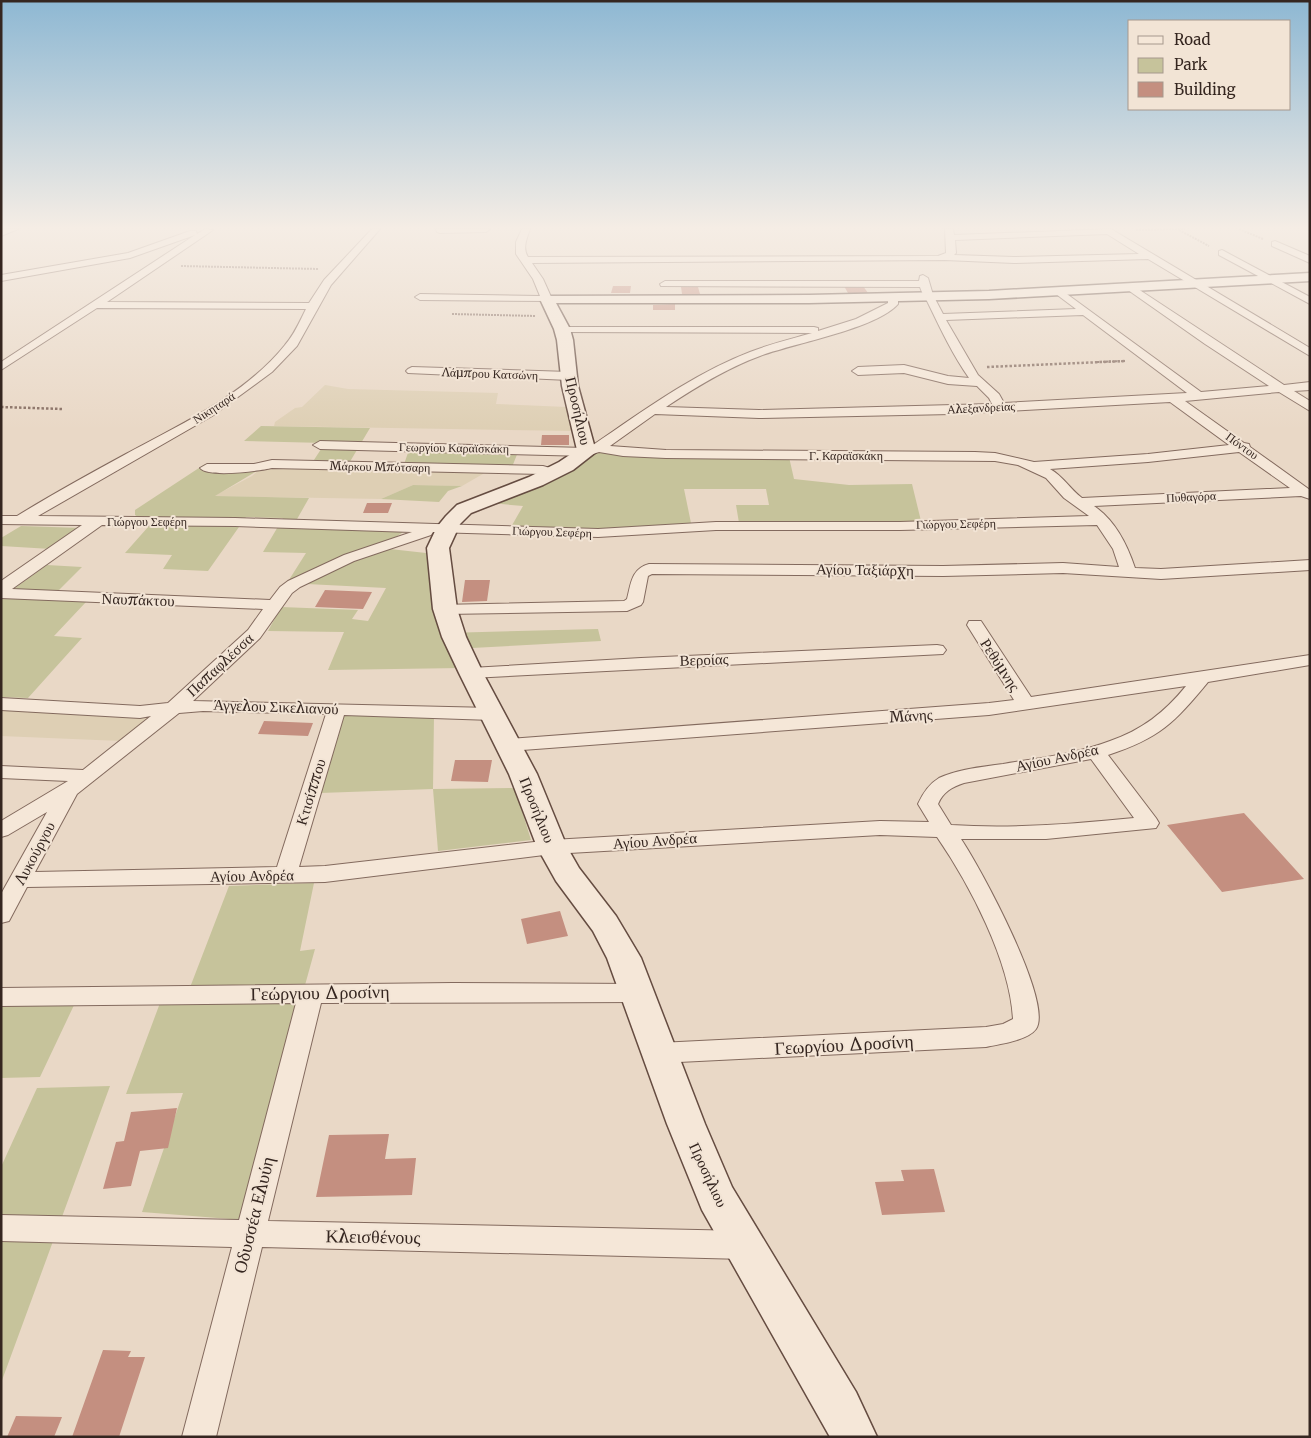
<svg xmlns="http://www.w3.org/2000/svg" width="1311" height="1438" font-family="Merriweather,serif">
	<rect width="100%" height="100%" fill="#e9d8c6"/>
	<path fill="#decfb4" d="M325,385L348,389L498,393L496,404L567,407L574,431L274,426L275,422L295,408L302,407Z
		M268,462L495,467L462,486L413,485L381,499L214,496L252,476Z
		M1,708L85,713L151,717L121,741L1,736Z"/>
	<path fill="#c6c39b" d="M261,426L370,428L348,465L312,463L325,443L244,441Z
		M409,450L518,452L512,467H403Z
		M599,451L789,457L794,479L849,485L912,484L921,521L739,523L736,505H769L766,489H684L691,523L624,529L511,527L523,506L490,503L530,490L564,475Z
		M205,464L256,465L246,471H257L215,496L309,498L292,528L406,530L393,539L372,547L426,553L431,581L445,633L598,629L601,641L453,649L461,668L328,670L344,632L268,631L281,607L358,610L352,619L368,621L386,588L287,583L306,553L263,552L283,518L246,517L208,571L163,569L172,555L125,553L156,518L138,517L135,515V510Z
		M413,485L462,486L448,491L439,502L381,499Z
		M21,526L82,528L51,549L1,546V538Z
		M47,565L82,567L49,600L86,602L54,636L82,638L28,698L1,697V598Z
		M342,715L434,716L433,789L515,788L531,840L438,851L433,789L320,793Z
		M314,883L300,951L315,949L273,1101L243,1220L142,1212L183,1093L126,1094L160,1003H184L229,886Z
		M1,1003H75L40,1077L1,1078Z
		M110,1086L1,1383V1167L37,1088Z"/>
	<path fill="#c48f80" d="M613,286H631L630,293H611Z
		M844,286H863L868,293H848Z
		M681,287H698L700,294H682Z
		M675,304V310H653V305Z
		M542,435H569V445H541Z
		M367,503H392L388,513H363Z
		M465,580H490L487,601L462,602Z
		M325,590L372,592L363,609L315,607Z
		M264,721L313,723L308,736L258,734Z
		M455,760H492L488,782L451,781Z
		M1244,813L1304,879L1222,892L1167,825Z
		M560,911L568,936L527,944L521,919Z
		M177,1108L168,1148L140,1151L131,1186L103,1189L116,1142L124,1141L131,1112Z
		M389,1134L385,1159L416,1158L412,1195L316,1197L329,1135Z
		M934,1169L945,1212L882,1215L875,1182L904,1181L901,1170Z
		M103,1350L131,1351L128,1357H145L119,1437H72Z
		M16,1416L62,1417L54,1437H7Z"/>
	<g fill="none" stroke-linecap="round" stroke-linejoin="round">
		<g stroke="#836a5e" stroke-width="2">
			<path id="street" d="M6,229H18L1,236V230Z
				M205,229L213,230L107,302L309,303L324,280L372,229H380L331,285L297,346L272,372L212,416L38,516L235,518L598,529L716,522H900L1089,516L1064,498L1046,478L1018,465L995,461L666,458L623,456L599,452L587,456L320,449L313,445L320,441L586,448L593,445C643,411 693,374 750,352C770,344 791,339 812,333L562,332L558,331L557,329L558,327H814L818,328V331L856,319L888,303V298L893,295L898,298V304C876,329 794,343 760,356C727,368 696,387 666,407L759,410L992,404L989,398L977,386L948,384L904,373L858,375L852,371L858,367L904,365L948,376L969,378C953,355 941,330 929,305C926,298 922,294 920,287L661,286L660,284L665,281H919L920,276L923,275L928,278L933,295L943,314L1076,309L1056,294V290L1060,289L1201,392L1269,386L1205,344L1128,290V286L1132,285L1284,385L1310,382V390L1294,391L1310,401V411L1279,392L1185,401L1244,443L1249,444L1250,447L1310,490V499L1301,496L1094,506C1115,520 1127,544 1135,568L1161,569L1310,560V570L1161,579L1063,573L943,576L652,574L648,576L643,602L641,605L627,611L445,614L439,613L437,609L439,605L624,601L627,599C631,584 631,569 649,564L943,566L1063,563L1119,567L1113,549L1097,525L900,530H716L598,537L433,532L431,535L354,561L300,587L292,593L260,638L193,701L492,708L499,710L501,714L499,718L492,720L344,715L299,867L325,866L552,840L880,821L929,822L918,804C923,793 929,784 939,778C958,769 982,767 1003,764C1039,758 1076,754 1110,741C1142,730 1165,712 1186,686L989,715L509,751L502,749L499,745L502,741L509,739L989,703L1014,700L967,625L969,621H981L1031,697L1310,655V665L1208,682C1174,723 1160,738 1108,755L1156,818L1159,823L1156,828L1046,839H961C979,865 1054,1003 1036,1029C1027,1041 999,1044 986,1047L659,1063L650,1060L646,1053L650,1046L659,1043L986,1027L1003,1024L1013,1019C1010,961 970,885 937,837L880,835L552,854L325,882L27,887L9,921L1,923V894L47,812L8,835L1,837V821L68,781L1,778V766L83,770L151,716L140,718L1,710V698L140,706L168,703L248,630L263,609L1,598V581L82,525L1,524V516H17C53,494 89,474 126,454C181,424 245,395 285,345C294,335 300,321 306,309L97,308L1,370V362L195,235L130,258L1,281V275L128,253L190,231H196L197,234ZM1083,315L1187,393L1004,403L999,394L978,375L946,320ZM1170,402L1229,445L1148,454L1034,462L995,453L975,452L666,450L610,446L655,414L759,418L952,414ZM1239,452L1290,488L1082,498C1070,489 1063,476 1050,469L1148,462ZM102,525L235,526L412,532L344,555L288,581L280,587L270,600L12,589ZM203,711L326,714L277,867L35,872L77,794L179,713ZM1091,759L1134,818C1073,824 1012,829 951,825L938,804C943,792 952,787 964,783Z
				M436,229H490L486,232L440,233L437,232Z
				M522,229H530C527,238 522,248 528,257L938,256L946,253L945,229H953L954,235L1111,229L1310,348V356L1148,259L1014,263L945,260L532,263L543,279L552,299L551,301L420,300L415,297L420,294L540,296L533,279L516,254V242ZM1107,234L1139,254L1014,257L954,255L956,253L955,240Z
				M1275,241L1310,256V263L1272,246V242Z
				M1222,250L1310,297V304L1219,255V251Z
				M412,367L569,372L575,376L569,380L408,373L406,371L408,369Z
				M272,460L543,466L557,470L559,473L552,477L542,474L272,468C259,471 208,478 200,468L207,464H254Z
				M937,645L943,646L946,650L943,654L471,678L465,677L462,673L465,669L471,668L641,658Z
				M453,983L638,984L647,986L650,993L647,1000L638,1002L321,1003L268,1221L745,1231L755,1235L760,1245L755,1255L745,1259L262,1247L216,1437H182L232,1247L1,1241V1215L239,1220L296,1003L1,1006V988Z"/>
		</g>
		<g stroke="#654c41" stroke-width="3">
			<path id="secondary" d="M1310,273V281L989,299L809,303H556L570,329L573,340L578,386L596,452L573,470L543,485L471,513L460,524L449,548L457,609L466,637L483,673L537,774L567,847L579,868L616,916L641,958L705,1124L732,1187L856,1392L877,1437H830L702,1210L667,1124L607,958L593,931L556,881L537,847L509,774L459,673L442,637L433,609L427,548L437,527L446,516L457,505L529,477L559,462L577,450L562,386L557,340L554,329L540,299L542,296L809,295L989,291Z"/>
		</g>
		<path stroke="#836a5e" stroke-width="2" stroke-dasharray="2 1" stroke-linecap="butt" d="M1239,229L1263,239
			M1136,230L1185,229
			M1179,230L1209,246
			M181,266L319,269
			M452,314L536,316
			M1097,362L1125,361"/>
		<path stroke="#836a5e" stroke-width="2.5" stroke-dasharray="2.5 2" stroke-linecap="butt" d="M987,367L1125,361
			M1,407L63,409"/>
		<use href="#street" fill="#f5e7d8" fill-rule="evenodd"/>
		<use href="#secondary" fill="#f5e7d8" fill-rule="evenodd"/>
	</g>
	<linearGradient id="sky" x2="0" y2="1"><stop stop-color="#8eb8d3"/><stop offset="0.53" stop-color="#f5ede5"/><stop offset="1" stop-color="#f5ede5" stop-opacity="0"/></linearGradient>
	<rect width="1311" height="430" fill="url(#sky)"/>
	<g text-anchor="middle" stroke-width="4" stroke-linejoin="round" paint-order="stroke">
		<g font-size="12" fill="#352620" stroke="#f2e4d5">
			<text transform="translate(490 374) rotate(2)" y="4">Λάμπρου Κατσώνη</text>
			<text transform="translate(214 408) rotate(-33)" y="4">Νικηταρά</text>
			<text transform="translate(981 408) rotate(-3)" y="4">Αλεξανδρείας</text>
			<text transform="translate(1242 446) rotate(36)" y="4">Πόντου</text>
			<text transform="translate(454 448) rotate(1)" y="4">Γεωργίου Καραϊσκάκη</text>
			<text x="846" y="460">Γ. Καραϊσκάκη</text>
			<text transform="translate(380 467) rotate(1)" y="4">Μάρκου Μπότσαρη</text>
			<text transform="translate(1191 497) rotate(-3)" y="4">Πυθαγόρα</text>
			<text x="147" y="526">Γιώργου Σεφέρη</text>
			<text transform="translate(956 524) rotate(-1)" y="4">Γιώργου Σεφέρη</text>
			<text transform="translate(552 532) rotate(2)" y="4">Γιώργου Σεφέρη</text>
		</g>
		<g font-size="15" fill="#352620" stroke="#f2e4d5">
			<text transform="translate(578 411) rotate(77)" y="5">Προσήλιου</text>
			<text transform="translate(865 570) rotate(1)" y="5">Αγίου Ταξιάρχη</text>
			<text transform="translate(138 600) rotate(2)" y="5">Ναυπάκτου</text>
			<text transform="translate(704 660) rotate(-2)" y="5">Βεροίας</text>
			<text transform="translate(220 665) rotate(-43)" y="5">Παπαφλέσσα</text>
			<text transform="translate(1000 665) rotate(57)" y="5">Ρεθύμνης</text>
			<text transform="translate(276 707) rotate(2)" y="5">Άγγελου Σικελιανού</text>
			<text transform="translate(911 716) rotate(-4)" y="5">Μάνης</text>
			<text transform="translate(1057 758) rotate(-12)" y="5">Αγίου Ανδρέα</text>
			<text transform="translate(311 792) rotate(-73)" y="5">Κτισίππου</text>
			<text transform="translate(537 810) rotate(68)" y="5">Προσήλιου</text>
			<text transform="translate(655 841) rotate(-4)" y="5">Αγίου Ανδρέα</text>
			<text transform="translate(35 853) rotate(-62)" y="5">Λυκούργου</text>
			<text transform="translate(252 876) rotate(-1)" y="5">Αγίου Ανδρέα</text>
			<text transform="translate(708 1175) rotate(65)" y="5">Προσήλιου</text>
		</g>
		<g font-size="18" fill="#352620" stroke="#f2e4d5">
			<text transform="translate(320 993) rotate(-1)" y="6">Γεώργιου Δροσίνη</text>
			<text transform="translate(844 1045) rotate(-3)" y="6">Γεωργίου Δροσίνη</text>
			<text transform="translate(254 1215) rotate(-76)" y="6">Οδυσσέα Ελυύη</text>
			<text transform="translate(373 1237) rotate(1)" y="6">Κλεισθένους</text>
		</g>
	</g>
	<rect width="1311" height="1438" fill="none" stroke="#352620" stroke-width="5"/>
	<rect x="1128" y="20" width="162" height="90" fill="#f2e4d5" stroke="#a6988d"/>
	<rect x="1138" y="36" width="25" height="8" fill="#f5e7d8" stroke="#a6988d"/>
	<text x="1174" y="45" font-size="15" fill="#352620">Road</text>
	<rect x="1138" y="58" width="25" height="15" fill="#c6c39b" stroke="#a6988d"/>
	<text x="1174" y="70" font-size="15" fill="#352620">Park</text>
	<rect x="1138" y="82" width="25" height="15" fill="#c48f80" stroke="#a6988d"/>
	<text x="1174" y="95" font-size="15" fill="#352620">Building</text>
</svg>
